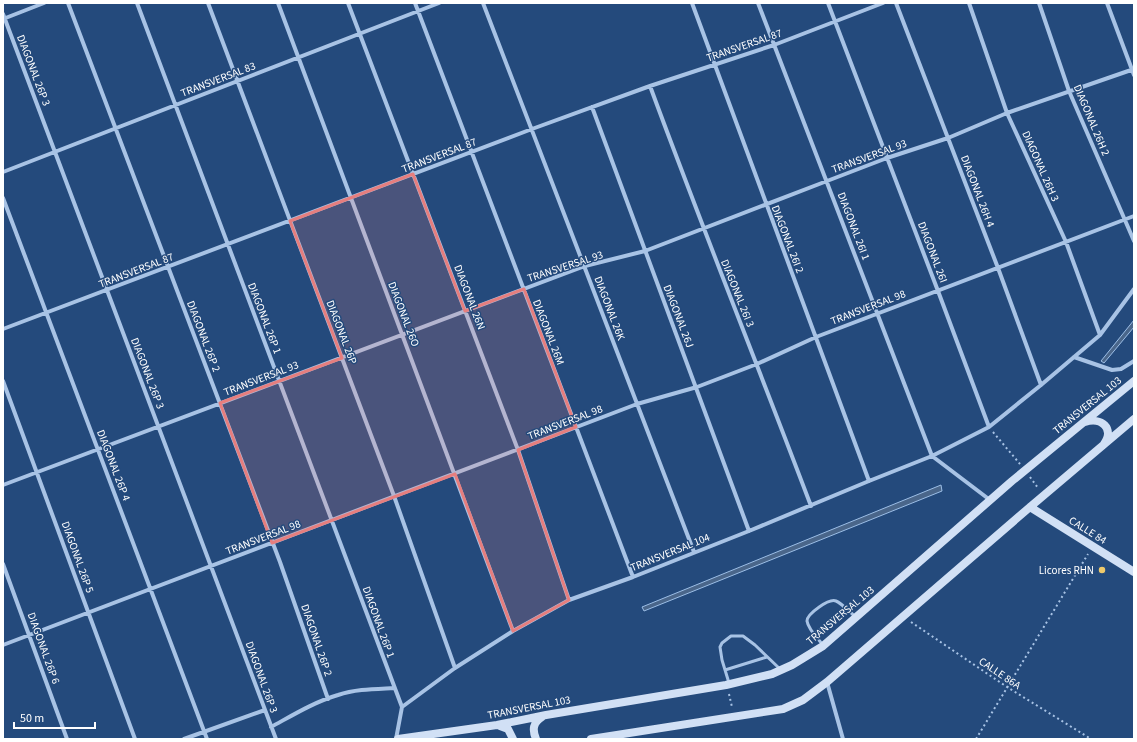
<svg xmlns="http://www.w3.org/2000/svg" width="1137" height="742" font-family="'Source Sans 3',sans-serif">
	<rect width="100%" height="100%" fill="#244a7c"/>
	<path fill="#4a668a" stroke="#9cbee6" d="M1134,320V327L1104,363L1101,361Z
		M941,485L942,491L644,611L642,607Z"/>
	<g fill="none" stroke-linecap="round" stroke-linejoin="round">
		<path stroke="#a8c3e5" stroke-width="2" stroke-dasharray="2 3" stroke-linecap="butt" d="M993,432L1020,464
			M1030,477L1038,488
			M911,622L1007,687L1091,739
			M729,694L732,707
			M976,739L1088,554"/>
		<path stroke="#a8c3e5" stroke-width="3" d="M815,634L844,608
			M823,645C818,639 808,629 807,621C807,614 829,598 836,601C843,604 850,613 856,617
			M725,670L767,657
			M729,683L722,660L720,647L722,643L731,636H743L755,645L780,669"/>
		<path stroke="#a8c3e5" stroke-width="4" d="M68,3L280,562L328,699
			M137,3L402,707
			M208,3L394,496L455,668
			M278,3L513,631
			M348,3L518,450L569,600
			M415,3L633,577
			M483,3L694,552
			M692,3L869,481
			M758,3L932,456L990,500
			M828,3L938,291L989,427
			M896,3L998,268L1041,385
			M969,3L1007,113L1066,242L1100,335
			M1039,3L1069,91L1134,241
			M1107,3L1134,75
			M3,14L276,739
			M3,19L44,3
			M650,86C702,227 758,366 811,506
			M592,107L749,531
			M3,172L439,3
			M3,198L207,739
			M3,329L532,129L650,86L774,45L883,3
			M1074,357L1112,370L1121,369L1134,361
			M3,381L135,739
			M3,485L585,266L645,251L827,181L887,158L948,138L1007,113L1134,69
			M3,564L67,739
			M3,645L637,404L697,387L757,364L816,337L1134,216
			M827,682L843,739
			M271,727C293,715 314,702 338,695C356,689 375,689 394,688
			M184,739L265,710
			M396,739L402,707L455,668L513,631L569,600L633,577L749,531L869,481L932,456L989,427L1041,385L1100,335L1134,289"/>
		<path stroke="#d1e0f5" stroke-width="8" d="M1085,422C1101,417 1115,428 1104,444
			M1030,507L1134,572
			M500,726L508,729L513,739
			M398,739L497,725L546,715L726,685L772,674L792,665L823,646L1012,481L1134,381
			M536,739C532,729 533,723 542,717
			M591,739L783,709L803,700L827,682L1030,507L1134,419"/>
	</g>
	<path fill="#e67e7e" fill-opacity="0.2" stroke="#e67e7e" stroke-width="3" stroke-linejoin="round" d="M413,174L465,311L524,289L576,427L518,450L569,600L513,631L455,474L272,543L220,403L342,358L290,221Z"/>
	<circle fill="#efca6b" stroke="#244a7c" stroke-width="1.5" cx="1102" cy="570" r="4"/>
	<g text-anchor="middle" stroke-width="3" stroke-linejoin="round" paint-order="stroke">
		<g font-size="11" fill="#fff" stroke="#244a7c">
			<text transform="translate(744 45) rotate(-19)" y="4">TRANSVERSAL 87</text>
			<text transform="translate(34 70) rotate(69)" y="4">DIAGONAL 26P 3</text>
			<text transform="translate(218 79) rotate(-21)" y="4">TRANSVERSAL 83</text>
			<text transform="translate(1092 120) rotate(67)" y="4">DIAGONAL 26H 2</text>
			<text transform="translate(439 155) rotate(-21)" y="4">TRANSVERSAL 87</text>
			<text transform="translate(869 156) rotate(-20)" y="4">TRANSVERSAL 93</text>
			<text transform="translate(1041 166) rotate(66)" y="4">DIAGONAL 26H 3</text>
			<text transform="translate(978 191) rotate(69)" y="4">DIAGONAL 26H 4</text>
			<text transform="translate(854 226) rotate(69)" y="4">DIAGONAL 26I 1</text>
			<text transform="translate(788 239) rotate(69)" y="4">DIAGONAL 26I 2</text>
			<text transform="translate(933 252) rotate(69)" y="4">DIAGONAL 26I</text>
			<text transform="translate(565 266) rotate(-18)" y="4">TRANSVERSAL 93</text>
			<text transform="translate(136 270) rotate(-21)" y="4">TRANSVERSAL 87</text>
			<text transform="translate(738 293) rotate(68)" y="4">DIAGONAL 26I 3</text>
			<text transform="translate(470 297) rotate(69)" y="4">DIAGONAL 26N</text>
			<text transform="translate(868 307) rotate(-21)" y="4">TRANSVERSAL 98</text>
			<text transform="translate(610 308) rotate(69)" y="4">DIAGONAL 26K</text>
			<text transform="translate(404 314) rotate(69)" y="4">DIAGONAL 26O</text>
			<text transform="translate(679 316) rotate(69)" y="4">DIAGONAL 26J</text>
			<text transform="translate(265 318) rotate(69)" y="4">DIAGONAL 26P 1</text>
			<text transform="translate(342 332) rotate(69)" y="4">DIAGONAL 26P</text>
			<text transform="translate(549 332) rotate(69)" y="4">DIAGONAL 26M</text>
			<text transform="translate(204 336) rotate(69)" y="4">DIAGONAL 26P 2</text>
			<text transform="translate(148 373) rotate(69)" y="4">DIAGONAL 26P 3</text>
			<text transform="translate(261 378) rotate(-21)" y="4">TRANSVERSAL 93</text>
			<text transform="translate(1087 405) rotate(-39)" y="4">TRANSVERSAL 103</text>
			<text transform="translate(565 422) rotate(-21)" y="4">TRANSVERSAL 98</text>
			<text transform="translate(114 465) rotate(69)" y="4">DIAGONAL 26P 4</text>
			<text transform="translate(1088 530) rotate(32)" y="4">CALLE 84</text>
			<text transform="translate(263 537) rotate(-21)" y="4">TRANSVERSAL 98</text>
			<text transform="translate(670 552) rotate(-22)" y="4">TRANSVERSAL 104</text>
			<text transform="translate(78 557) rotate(70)" y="4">DIAGONAL 26P 5</text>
			<text transform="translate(840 615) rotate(-40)" y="4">TRANSVERSAL 103</text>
			<text transform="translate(379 622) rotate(70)" y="4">DIAGONAL 26P 1</text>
			<text transform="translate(317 640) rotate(71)" y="4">DIAGONAL 26P 2</text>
			<text transform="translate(44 648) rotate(70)" y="4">DIAGONAL 26P 6</text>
			<text transform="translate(1000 673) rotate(34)" y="4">CALLE 86A</text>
			<text transform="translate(262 677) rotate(70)" y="4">DIAGONAL 26P 3</text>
			<text transform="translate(529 707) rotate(-11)" y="4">TRANSVERSAL 103</text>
		</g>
		<g font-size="11" fill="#fff" stroke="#244a7c" text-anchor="end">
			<text x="1094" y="574">Licores RHN</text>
		</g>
	</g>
	<rect width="1137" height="742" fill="none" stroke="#ffffff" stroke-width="8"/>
	<path d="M14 722v6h81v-6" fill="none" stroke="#ffffff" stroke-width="2"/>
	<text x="20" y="722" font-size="12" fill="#ffffff" stroke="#244a7c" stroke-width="3" paint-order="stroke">50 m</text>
</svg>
